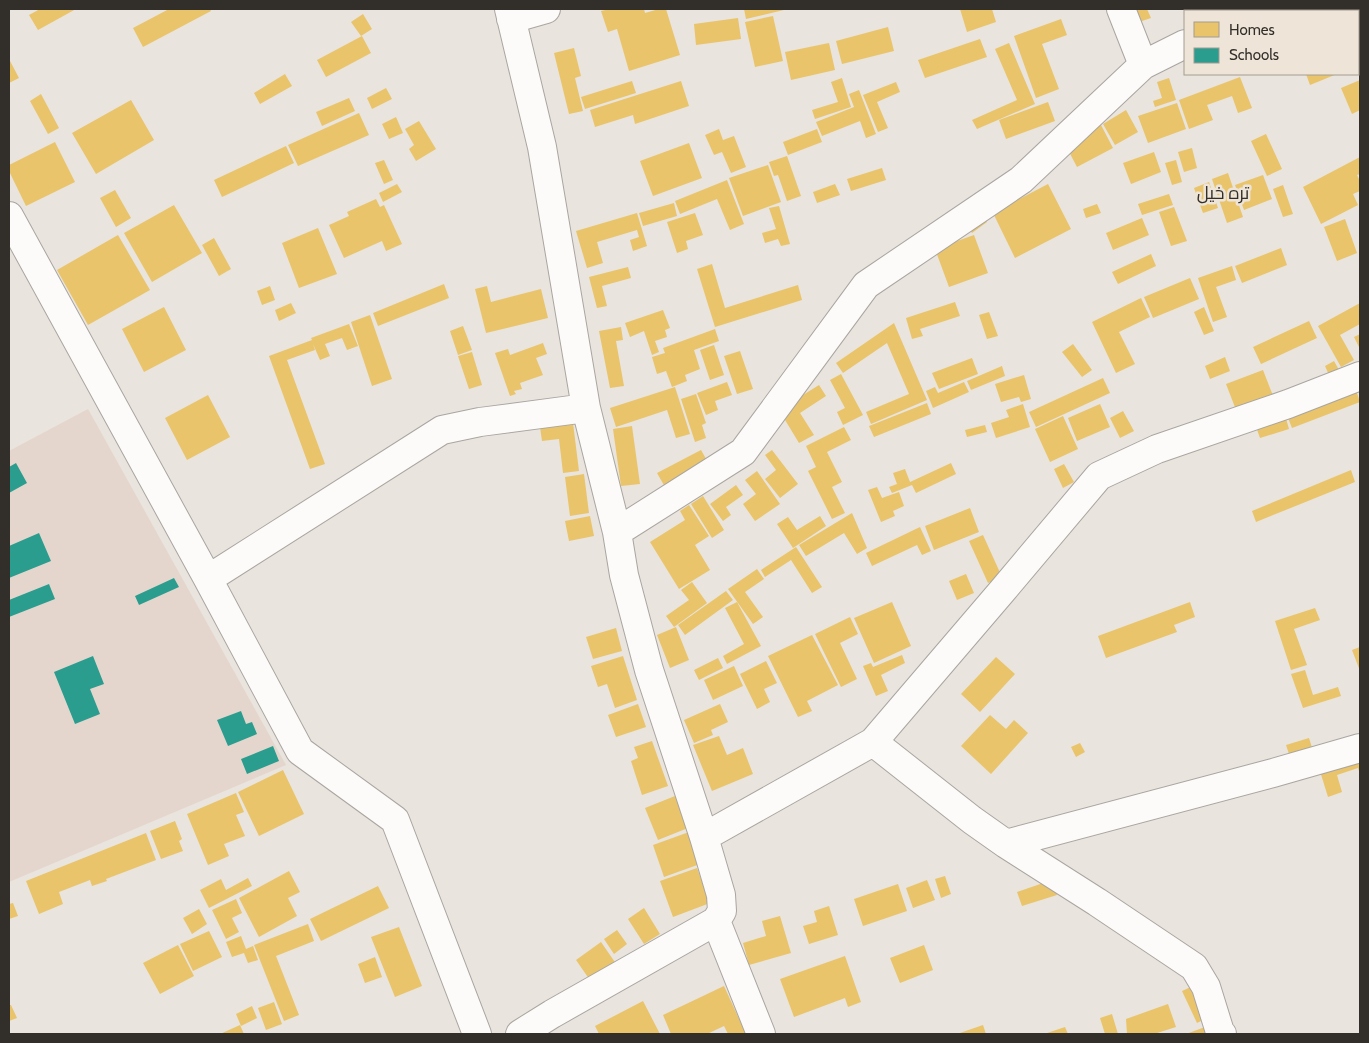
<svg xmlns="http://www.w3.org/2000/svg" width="1369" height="1043" font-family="Cabin,Cairo,sans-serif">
	<rect width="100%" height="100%" fill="#e9e4dd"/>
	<path fill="#e5d6cd" d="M88,409L286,765L9,882V451Z"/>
	<path fill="#e9c46a" d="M40,9H76L38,30L29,15Z
		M169,9H210L211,11L143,47L133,28Z
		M610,9H644L645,13L659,9H666L680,55L629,71L617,29L608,32L601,11Z
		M744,9H788L746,19Z
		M960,9H992L996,22L967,32Z
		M1130,9H1147L1151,18L1136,23Z
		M1204,9H1226L1220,11H1205Z
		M1284,9H1318L1319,11H1285Z
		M1326,9H1352L1353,11H1327Z
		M363,14L372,29L361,36L351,22Z
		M773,16L783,61L755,67L745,22Z
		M738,18L741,39L696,45L694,24Z
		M1061,19L1067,35L1042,44L1059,89L1036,98L1014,36Z
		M1358,23L1360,29V43L1358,44Z
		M888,27L894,51L842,64L836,41Z
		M362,36L371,53L326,77L317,60Z
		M980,39L987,57L925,78L918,60Z
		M829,43L835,70L791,80L785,52Z
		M1009,43L1035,104L977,129L972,120L1017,100L995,49Z
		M574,48L581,76L575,78L583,111L569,114L554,53Z
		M9,59L19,78L9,83Z
		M285,74L292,86L260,104L254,93Z
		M1306,74H1337L1310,85Z
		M1240,77L1252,108L1238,113L1232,96L1207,105L1213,120L1189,129L1179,100Z
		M842,78L851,107L815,119L812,110L838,102L831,82Z
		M1169,78L1176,100L1155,107L1153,101L1162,98L1157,82Z
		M1360,80V110L1352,114L1341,88Z
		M632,81L636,93L585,109L581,97Z
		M681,81L689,106L635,124L633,115L595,127L590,110Z
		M896,82L900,92L877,102L888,128L878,132L863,95Z
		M386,88L392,99L372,109L367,98Z
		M859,90L876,134L866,138L860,121L822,136L816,122L854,107L849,94Z
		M41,94L59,128L48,134L30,101Z
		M349,98L355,111L322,126L316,112Z
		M131,100L154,140L96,174L72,133Z
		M1048,102L1055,121L1006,139L999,120Z
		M1177,103L1186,129L1148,143L1138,116Z
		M1126,110L1138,132L1115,145L1103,124Z
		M359,113L369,135L298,166L288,145Z
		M396,117L403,133L389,139L382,124Z
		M419,121L436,149L416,161L409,149L414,145L405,129Z
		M1101,125L1113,148L1077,167L1065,144Z
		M719,129L723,140L734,136L746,167L731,173L722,152L714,155L705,135Z
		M817,129L822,142L788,155L783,142Z
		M1266,134L1282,169L1267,176L1251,141Z
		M55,142L75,182L26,206L9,171V165Z
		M689,143L702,178L653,196L640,161Z
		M286,146L294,163L222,197L214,180Z
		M1192,148L1197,168L1184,172L1178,152Z
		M1154,152L1161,172L1131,184L1123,163Z
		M787,156L801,196L787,201L778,175L774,176L769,162Z
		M1360,157V174L1357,175L1360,181V191L1353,194L1358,205L1321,224L1303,187Z
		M384,160L393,180L384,184L375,163Z
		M1176,160L1182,182L1172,185L1165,163Z
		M768,165L781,202L743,216L729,178Z
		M882,168L886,180L851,191L847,179Z
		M1228,173L1243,217L1227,223L1212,179Z
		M1263,175L1272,199L1244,210L1235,185Z
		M727,180L744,224L730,230L717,199L680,214L675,201Z
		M1209,182L1218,208L1203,213L1194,188Z
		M397,184L402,192L383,202L379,193Z
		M835,184L840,195L817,203L813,192Z
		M1048,184L1071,229L1015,258L993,213Z
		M1283,185L1293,214L1283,217L1273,189Z
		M115,190L131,218L116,227L100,198Z
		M1169,194L1173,205L1142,215L1138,204Z
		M376,199L380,207L384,205L402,244L386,251L382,241L344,258L329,225L349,216L347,212Z
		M674,203L677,216L643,226L639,213Z
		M1097,204L1101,213L1086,218L1083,209Z
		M174,205L202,253L152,282L124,233Z
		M779,206L790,244L781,246L778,239L765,243L762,233L776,229L769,208Z
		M1174,207L1187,241L1171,246L1159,212Z
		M980,212L987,222L972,233L965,223Z
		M637,213L647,246L633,251L630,240L639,237L637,230L597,242L603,263L587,268L576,231Z
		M695,213L703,235L686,241L688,249L677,253L667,222Z
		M1142,218L1149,235L1113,250L1106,233Z
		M1345,219L1357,253L1337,261L1324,227Z
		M318,228L337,274L299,288L282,243Z
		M118,235L150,290L88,325L57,270Z
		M974,235L988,273L949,287L935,249Z
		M214,238L231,269L219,276L202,245Z
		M1281,248L1287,265L1242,283L1235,266Z
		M1151,254L1156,266L1118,284L1112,272Z
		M712,264L725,308L798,285L802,300L715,327L697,269Z
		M1232,266L1236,280L1216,287L1227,317L1213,322L1198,278Z
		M628,267L631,278L602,286L607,306L597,308L589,277Z
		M1190,278L1199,299L1153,318L1144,297Z
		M444,284L449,298L378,326L373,313Z
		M270,286L275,300L262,305L257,291Z
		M487,286L491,302L541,289L548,318L486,333L475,289Z
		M1141,298L1150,317L1119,332L1135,364L1116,373L1092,322Z
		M955,302L960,316L920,329L923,336L912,339L906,318Z
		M291,303L296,313L279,321L275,310Z
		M1360,303V324L1340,335L1354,360L1341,367L1318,326Z
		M164,307L186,350L144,372L122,329Z
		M1204,307L1214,331L1204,335L1194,312Z
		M663,310L670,328L665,330L667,337L655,341L659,352L652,355L644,331L630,337L625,323Z
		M989,312L998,336L987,339L979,315Z
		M370,315L392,379L372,386L351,322Z
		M1309,321L1317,338L1261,364L1253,347Z
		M894,323L927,400L871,424L866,412L909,394L887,343L843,373L836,363Z
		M349,324L358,346L347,350L342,338L325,344L330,356L320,360L313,344L315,350L287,360L325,464L310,469L269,356L312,340L311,338Z
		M463,326L472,350L458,355L450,331Z
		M621,327L623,340L616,341L624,386L610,388L599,331Z
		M715,329L719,341L694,350L700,369L685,375L687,381L672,387L666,371L657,374L652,357L665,353L663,348Z
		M1360,334V346L1359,347L1354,337Z
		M543,343L547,354L536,358L543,375L520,383L522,389L514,391L516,394L510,396L495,353L508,349L510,355Z
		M1073,344L1092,370L1082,377L1062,352Z
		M714,345L724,375L710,380L700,350Z
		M740,351L753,389L737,394L724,356Z
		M472,352L482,385L469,389L458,356Z
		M1225,357L1230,371L1210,379L1205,366Z
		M972,358L978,374L939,389L932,373Z
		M1334,361L1339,370L1329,375L1325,366Z
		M1002,366L1005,376L971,390L967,381Z
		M1263,370L1275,401L1238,415L1226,384Z
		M841,374L863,415L843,425L837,412L845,408L830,380Z
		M1024,375L1031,399L1021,402L1019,397L1001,402L995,384Z
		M1103,378L1110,393L1036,427L1029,412Z
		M727,382L732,395L715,401L718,410L706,415L697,393Z
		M964,382L969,392L933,408L926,391L935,387L938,393Z
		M819,385L826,396L800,413L814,435L799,443L779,410Z
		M675,387L690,434L676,438L667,410L616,427L610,408Z
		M1355,387L1360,402L1292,428L1286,413Z
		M696,394L706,423L702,425L706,438L695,442L681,399Z
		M208,395L230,437L187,460L165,418Z
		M927,403L931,414L874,437L869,426Z
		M1023,404L1030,427L996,438L991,423L1009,417L1006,410Z
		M1100,404L1110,427L1077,441L1068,418Z
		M1123,411L1134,431L1120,438L1110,418Z
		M1285,415L1289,429L1260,438L1255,424Z
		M1063,416L1078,449L1050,462L1035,429Z
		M573,423L579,471L563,473L559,439L542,441L540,427Z
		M985,425L987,432L967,437L965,430Z
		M632,426L640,484L621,486L613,429Z
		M844,427L851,440L827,452L842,482L832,487L845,513L832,519L808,471L816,467L806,446Z
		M701,450L709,464L665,487L657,473Z
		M772,450L798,484L780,498L765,479L776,470L765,455Z
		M951,463L956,474L916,493L912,485L892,493L889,487L897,484L893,473L905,469L910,482Z
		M1064,464L1074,482L1063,488L1054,469Z
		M1351,470L1355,482L1256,522L1252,511Z
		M757,471L780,504L755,521L743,504L756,494L745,480Z
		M584,474L589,513L570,516L565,477Z
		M736,485L743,495L726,507L731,515L723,521L710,504Z
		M877,487L882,498L899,492L904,506L893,511L895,516L881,522L868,490Z
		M703,496L724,530L712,538L691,504Z
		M689,505L709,536L695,545L710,570L679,589L650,542L685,520L680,511Z
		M970,508L979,532L934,550L925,526Z
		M852,513L867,548L857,554L844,533L806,556L799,545Z
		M590,516L594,536L569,541L565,521Z
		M820,516L826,526L793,548L777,524L788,517L797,530Z
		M920,527L931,551L922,555L917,545L872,566L866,553Z
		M983,535L1002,577L988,583L969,541Z
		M796,547L822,587L812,593L791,560L765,577L761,570Z
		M757,569L764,579L745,592L763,617L753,624L728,589Z
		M966,574L974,593L957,600L949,581Z
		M692,582L707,603L674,627L666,616L689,600L681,590Z
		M726,591L733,600L685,635L678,625Z
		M737,602L761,646L727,664L723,656L744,644L725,608Z
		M892,602L911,646L874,663L854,618Z
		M1190,602L1195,617L1174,625L1177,632L1106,658L1098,636Z
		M1315,608L1320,620L1294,629L1307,665L1291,670L1275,621Z
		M850,617L858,634L840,643L857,679L841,687L815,634Z
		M676,627L689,660L670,668L657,635Z
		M616,628L622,651L593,659L586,637Z
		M812,635L838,685L807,701L812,711L798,717L768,656Z
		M1360,647V671L1352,650Z
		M902,655L905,663L881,675L888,691L876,696L863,666L871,663L873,667Z
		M623,656L637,700L615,708L607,684L598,687L591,666Z
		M996,657L1015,674L980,712L961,694Z
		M718,658L723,668L699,680L694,670Z
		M766,661L777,683L764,689L770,702L757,709L740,674Z
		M734,666L743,686L713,700L704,680Z
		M1305,670L1313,695L1338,687L1341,696L1303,708L1291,674Z
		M638,704L646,727L616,737L608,715Z
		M720,704L728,722L711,730L713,735L694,743L684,720Z
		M990,715L1006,729L1014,720L1028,733L991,774L961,746Z
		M719,736L727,755L743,748L753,774L712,791L693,745Z
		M1309,738L1314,754L1291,760L1286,745Z
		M652,741L668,786L642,795L631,761L638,758L634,747Z
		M1080,743L1085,752L1076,757L1071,747Z
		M1360,755V774L1358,768L1337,775L1342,792L1328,797L1319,768Z
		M283,770L304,814L259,836L238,792Z
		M236,793L244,812L236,815L245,836L224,844L229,856L208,865L187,814Z
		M675,796L688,828L658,840L645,808Z
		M175,821L182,839L179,841L183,851L161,859L150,831Z
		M689,832L700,864L664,877L653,845Z
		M146,833L156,860L106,879L107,881L92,886L90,880L59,892L63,904L39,914L26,881Z
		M697,868L710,903L673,917L660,881Z
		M289,871L300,892L288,898L297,916L259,937L239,898Z
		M945,876L951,894L941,898L935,879Z
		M248,878L252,886L209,908L200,890L221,879L226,890Z
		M927,880L935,900L913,908L906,888Z
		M1052,880L1057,895L1022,906L1017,892Z
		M898,884L907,911L863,926L854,899Z
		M378,886L389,908L321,941L310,919Z
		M236,899L242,913L232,918L239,932L226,939L212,910Z
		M13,903L18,916L9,919V904Z
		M829,906L838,935L809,944L803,926L817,922L814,911Z
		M644,908L660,934L644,944L628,919Z
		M199,909L207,924L192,934L183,918Z
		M780,916L791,953L749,965L743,943L766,936L762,921Z
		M308,924L314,941L276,956L299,1015L284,1021L254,945Z
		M399,927L422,986L395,997L371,937Z
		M617,930L627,944L614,954L604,939Z
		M209,931L222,957L193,971L180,944Z
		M241,936L246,949L253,946L258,960L248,963L244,953L232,957L226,942Z
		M601,942L619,968L594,986L576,960Z
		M178,945L194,976L160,994L143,963Z
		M924,945L933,970L900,983L890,958Z
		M845,956L861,1002L848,1007L845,998L794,1017L780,979Z
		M375,957L382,977L365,983L358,964Z
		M1195,985L1209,1017L1197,1023L1182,991Z
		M724,986L746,1034H728L724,1026L707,1034H671L663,1015Z
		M643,1001L660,1034H599L595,1026Z
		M274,1002L282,1024L266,1030L258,1008Z
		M1168,1004L1176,1027L1154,1034H1127L1126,1019Z
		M9,1005H11L17,1018L9,1021Z
		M252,1006L257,1018L241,1026L236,1014Z
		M1112,1014L1118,1034H1105L1100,1018Z
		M240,1025L244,1034H220Z
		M983,1025L986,1034H957Z
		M1065,1027L1068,1034H1044Z
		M1205,1027L1208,1034H1186Z"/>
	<path fill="#2a9d8f" d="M16,463L27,483L9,493V467Z
		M39,533L51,561L9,578V546Z
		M174,578L179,587L139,605L135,596Z
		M49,584L55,599L9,617V600Z
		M93,656L104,684L90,689L100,714L75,724L54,672Z
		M241,711L246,724L252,722L257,734L228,746L217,720Z
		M273,746L279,761L247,774L241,759Z"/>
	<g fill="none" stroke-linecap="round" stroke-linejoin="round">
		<g stroke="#a9a5a0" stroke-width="30">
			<path id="minor" d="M509,9L542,147L586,408L617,532L624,575L649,670L704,837L721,895L722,911L716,921L552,1014L520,1034
				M1121,9L1143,65
				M1248,11L1253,9
				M511,19L546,9
				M9,216L208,579L300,751L395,820L477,1034
				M617,532L743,452L866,285L1021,180L1143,65L1185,44
				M208,579L442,430L480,422L586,408
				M873,742L972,820L1006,844L1097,902L1194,967L1206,987L1220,1032L1222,1034
				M704,837L873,742L1003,590L1099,476L1157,449L1288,404L1360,376
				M1006,844L1273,773L1360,748
				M716,921L761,1034"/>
		</g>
		<use href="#minor" stroke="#fcfbfa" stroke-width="28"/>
	</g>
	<g text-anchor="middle" stroke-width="5" stroke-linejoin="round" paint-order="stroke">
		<g font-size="18" fill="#322f2a" stroke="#eee5d8">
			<text x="1223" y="199">تره خیل</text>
		</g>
	</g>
	<rect width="1369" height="1043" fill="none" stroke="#322f2a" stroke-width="20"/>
	<rect x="1184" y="10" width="175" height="65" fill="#eee5d8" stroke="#a39c92"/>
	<rect x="1194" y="22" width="25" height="15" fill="#e9c46a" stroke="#a39c92"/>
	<text x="1229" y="35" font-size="15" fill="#322f2a">Homes</text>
	<rect x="1194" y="48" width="25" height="15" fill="#2a9d8f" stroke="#a39c92"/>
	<text x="1229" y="60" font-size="15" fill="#322f2a">Schools</text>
</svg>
